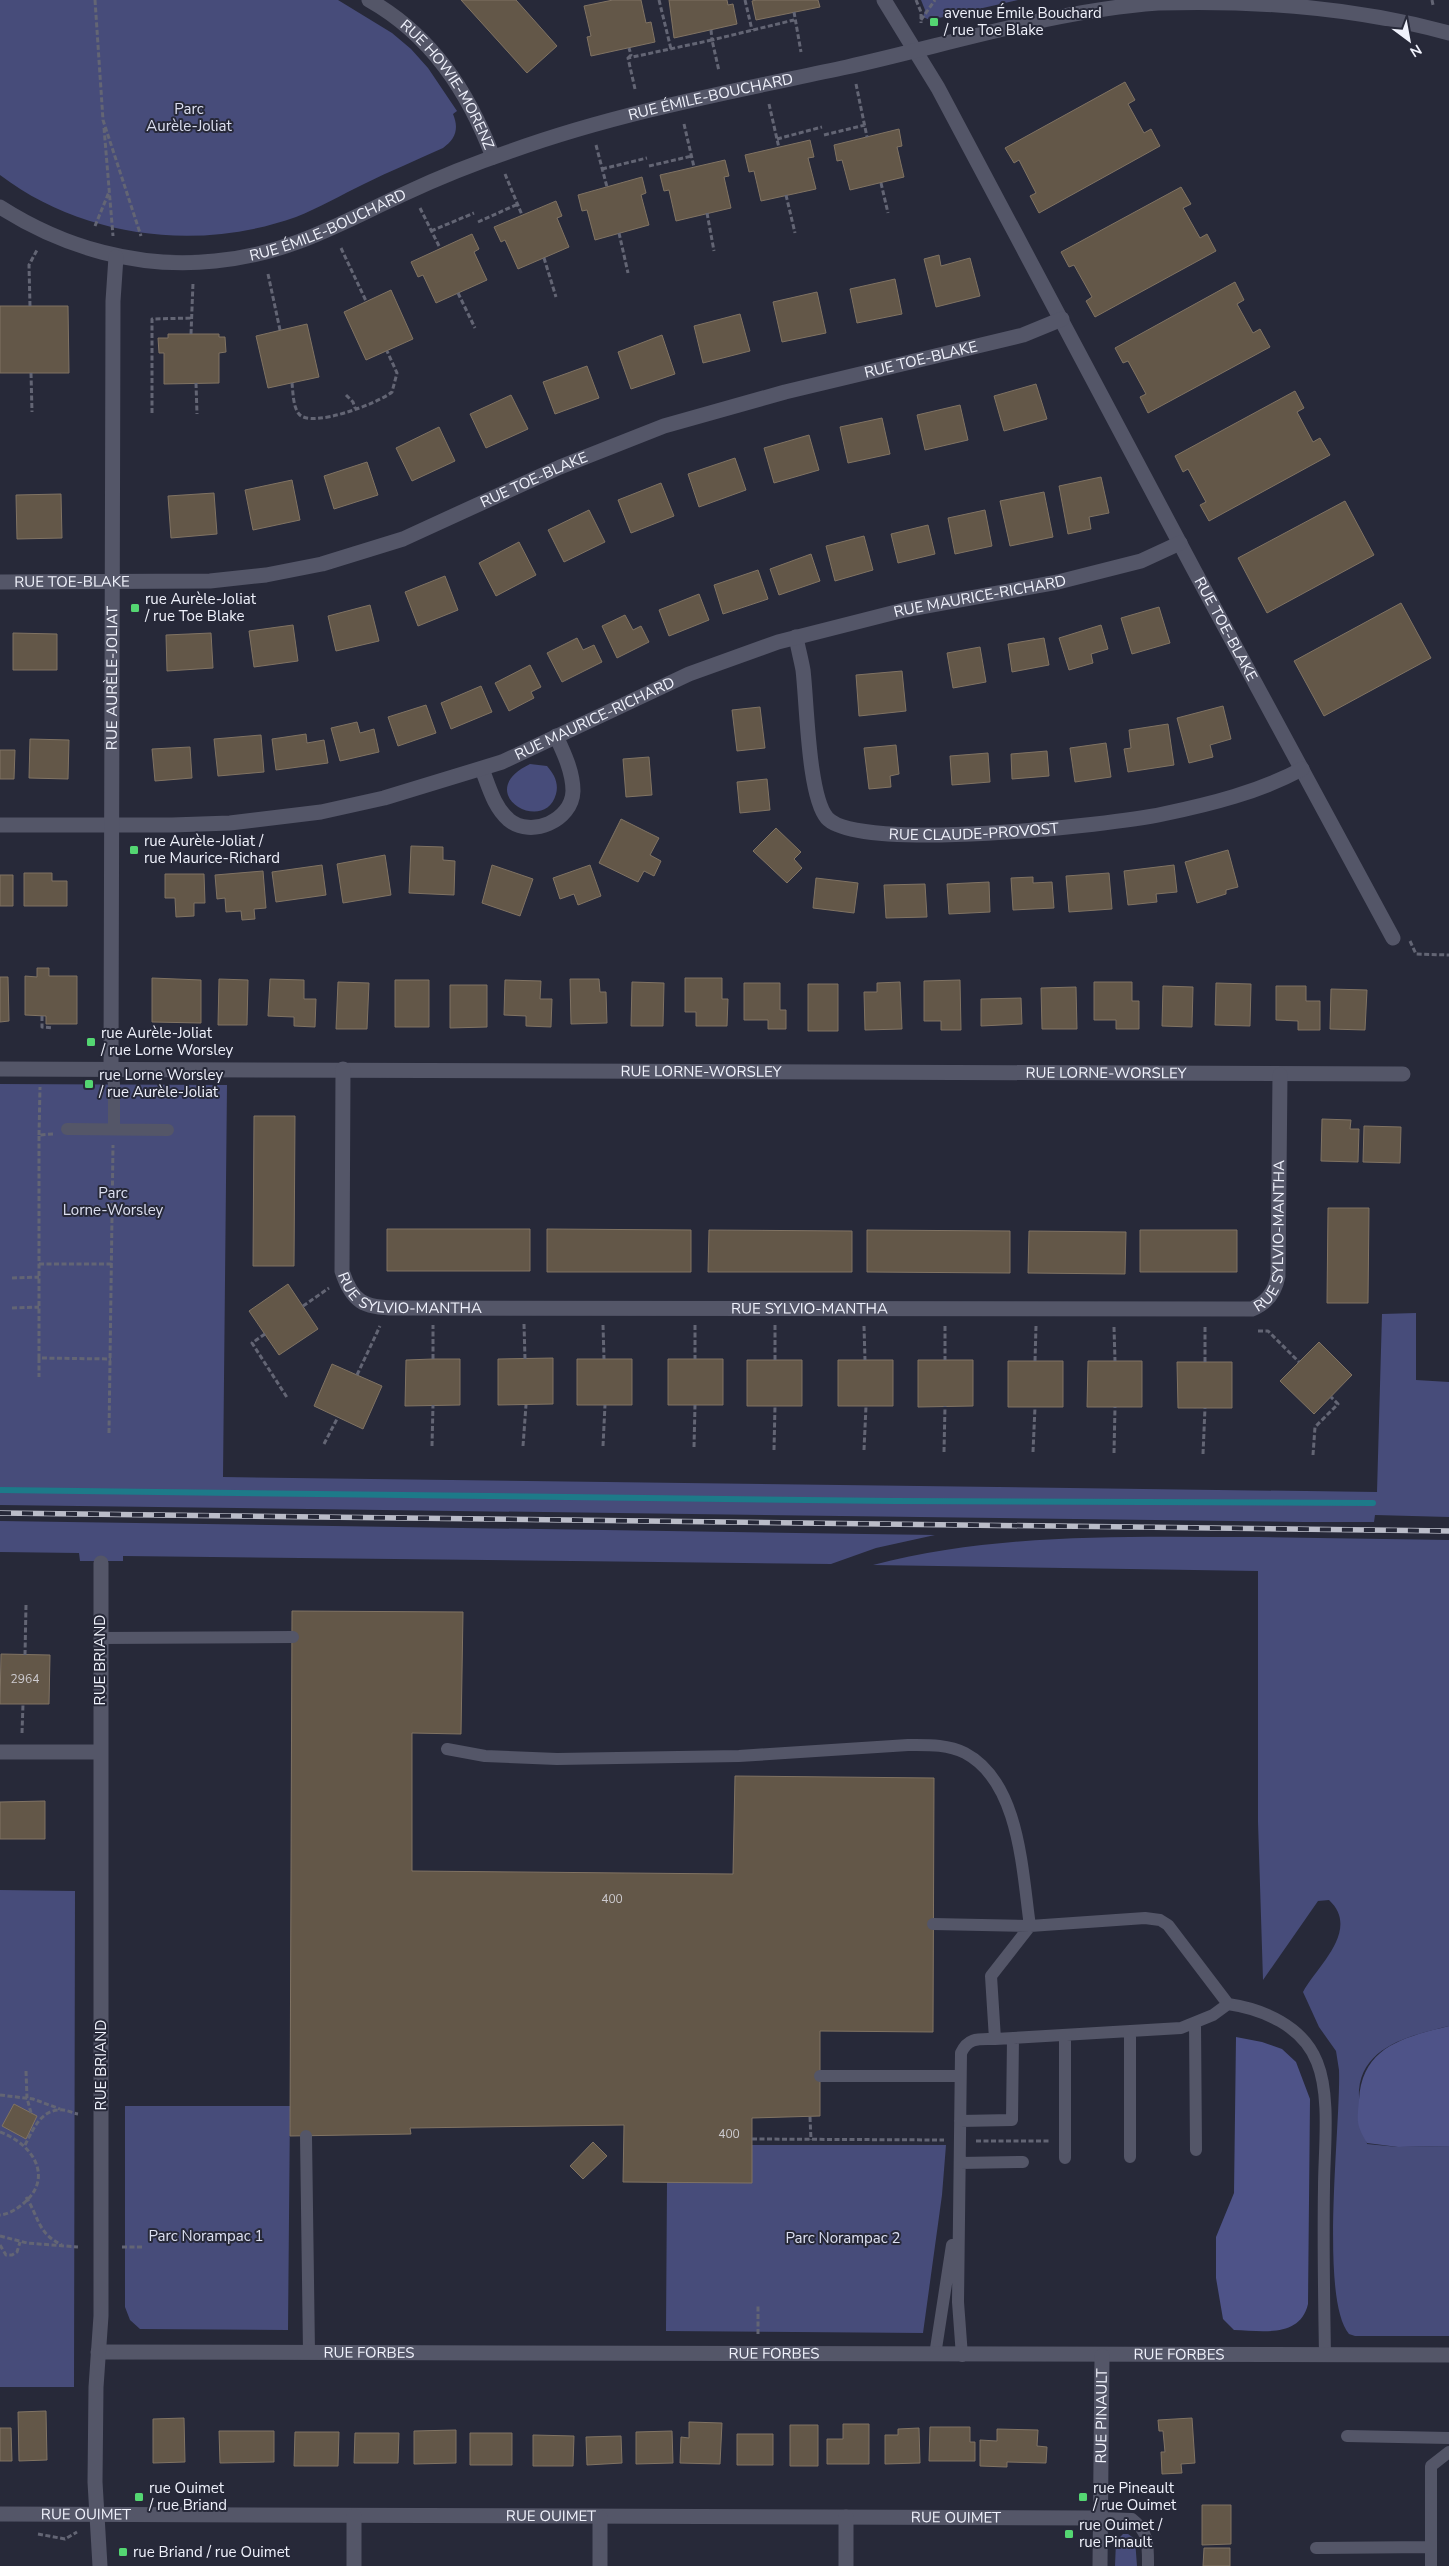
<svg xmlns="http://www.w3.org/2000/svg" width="1449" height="2566" font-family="'Nunito Sans',sans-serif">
	<rect width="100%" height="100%" fill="#272939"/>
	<path fill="#474c7a" d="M0,0H338L392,33L411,49L428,68L457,111L453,114C459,128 456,139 443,148C417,160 390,171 364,184C341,195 319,208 296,217C198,252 83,238 0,175Z
		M921,0H1018L930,20L923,17L925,10Z
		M530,764L547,766C554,774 559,783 556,794C545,836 470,793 530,764Z
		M0,1084L227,1085L223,1477L1377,1492L1382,1314L1416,1313V1380L1449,1382V1517L1375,1515L1374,1522H1304L0,1505Z
		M0,1521L935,1535L876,1548L831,1564L123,1556V1561H80L79,1553L0,1552Z
		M1258,1537L1449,1540V2026C1413,2035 1363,2045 1359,2090C1358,2107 1365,2127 1367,2144L1398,2147L1449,2146V2336H1355L1349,2334C1319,2298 1341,2124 1339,2070L1336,2051L1319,2027L1303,1992C1317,1966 1361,1930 1329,1900L1318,1901L1263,1980L1258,1822V1571L873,1565C1000,1532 1129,1537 1258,1537Z
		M0,1890L75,1891L74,2387H0Z
		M125,2106H290L288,2330L140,2329L130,2320L125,2307Z
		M752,2145H946L942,2195L923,2333L666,2331L667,2182Z
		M1123,2534H1128L1135,2539L1137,2566H1115L1116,2541Z"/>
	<path fill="#4e5388" d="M1449,2026V2146L1398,2147L1367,2143C1356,2124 1357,2122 1359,2100C1362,2046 1405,2037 1449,2026Z
		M1236,2037L1262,2042L1282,2049L1296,2062L1310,2099L1308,2304C1300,2338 1263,2331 1234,2330L1223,2319L1216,2278V2237L1234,2193Z"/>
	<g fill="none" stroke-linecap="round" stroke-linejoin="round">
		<path stroke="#1d7a89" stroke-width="6" d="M0,1490L893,1501L1373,1503"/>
	</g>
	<path fill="#635748" stroke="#807363" d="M461,0H516L557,46L527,73Z
		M613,0H641L646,23L651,22L655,42L591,56L587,37L591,36L584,6Z
		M669,0H727L728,5L733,4L737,24L674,38Z
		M756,0H818L820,7L756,20L752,1Z
		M1125,82L1135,100L1128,104L1144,133L1151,129L1160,146L1039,213L1030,196L1036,193L1019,160L1014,163L1005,148Z
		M899,129L902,146L897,147L904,177L850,190L842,160L837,161L834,145Z
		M810,140L814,157L808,158L816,189L761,201L754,171L749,172L745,155Z
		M725,160L729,176L724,177L731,208L676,221L669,190L664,191L660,175Z
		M642,177L646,193L641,195L649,225L595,240L587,210L582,211L578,195Z
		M1181,187L1191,204L1183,208L1200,238L1207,234L1216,251L1095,317L1086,301L1092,297L1074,265L1069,267L1061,252Z
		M556,201L562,216L557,218L569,247L518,269L505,240L501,242L494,227Z
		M472,234L479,249L474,252L487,280L436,303L423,275L418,277L411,262Z
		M939,255L941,266L970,258L980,296L936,307L924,259Z
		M895,279L902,314L857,323L850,289Z
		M1235,282L1244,300L1237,304L1253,333L1260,329L1270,347L1148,413L1140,397L1146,394L1128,361L1123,363L1115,348Z
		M391,290L413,339L366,360L344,312Z
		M817,292L826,333L782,342L773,302Z
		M0,306H68L69,373H0Z
		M740,314L750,351L703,363L694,326Z
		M307,324L319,377L268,388L256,336Z
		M168,334H219V337H225L226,352L219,353V383L164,384V353H159L158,338H168Z
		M662,335L675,374L631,389L618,352Z
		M587,366L599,398L555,414L543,382Z
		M1036,384L1047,419L1004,431L994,396Z
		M1295,391L1304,408L1297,412L1313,442L1320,438L1330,455L1209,521L1200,505L1206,502L1188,469L1183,472L1175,456Z
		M511,395L528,429L486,448L470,414Z
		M960,405L968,440L925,450L917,415Z
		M882,418L890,454L848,463L840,427Z
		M439,427L455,461L412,481L396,448Z
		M809,435L819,470L774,483L764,448Z
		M735,458L746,490L699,507L688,474Z
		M367,462L378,495L334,509L324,476Z
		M1101,477L1109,513L1089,517L1091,529L1068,534L1059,486Z
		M292,480L300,520L253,530L245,490Z
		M661,483L674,516L631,533L618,500Z
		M1044,492L1053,537L1010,546L1000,501Z
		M214,493L217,534L171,538L168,496Z
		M61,494L62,538L17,539L16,495Z
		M1345,501L1374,555L1267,613L1238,558Z
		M589,510L605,542L564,562L548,530Z
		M985,510L992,546L955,554L948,518Z
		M928,525L935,554L898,563L891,534Z
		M864,536L873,570L835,581L826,546Z
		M519,542L536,575L496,596L479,563Z
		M811,554L820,581L779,595L770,569Z
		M758,570L768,599L723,614L714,585Z
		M445,576L458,610L418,626L405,592Z
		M699,594L709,620L669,636L659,610Z
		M1401,603L1431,658L1324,716L1294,661Z
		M370,605L379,641L336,651L328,616Z
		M1159,607L1170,643L1132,654L1121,618Z
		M625,615L633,630L641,626L649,642L617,658L602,626Z
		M293,625L298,661L254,667L249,631Z
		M1101,625L1108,649L1091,654L1093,663L1069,670L1059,638Z
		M13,633L57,634V670H13Z
		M211,633L213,668L167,671L166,635Z
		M577,638L583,650L594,645L602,662L562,682L547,653Z
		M1044,638L1049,665L1012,672L1008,644Z
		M980,647L986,682L953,688L947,653Z
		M530,665L541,687L531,692L534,698L509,711L495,683Z
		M902,671L906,711L859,716L856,675Z
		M481,686L492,712L451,729L441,703Z
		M426,705L436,733L398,746L388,717Z
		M1223,706L1231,739L1210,745L1213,757L1189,763L1177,718Z
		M760,707L765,748L737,751L732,710Z
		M357,722L360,733L374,729L379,752L340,761L331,728Z
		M1168,724L1174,765L1128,772L1124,749L1131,748L1129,730Z
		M306,734L307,743L324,740L328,763L276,770L272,739Z
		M261,735L264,772L218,776L214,739Z
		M30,739L69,740L68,779L29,778Z
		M1106,743L1111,777L1075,782L1070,748Z
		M896,745L899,774L890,776L891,787L869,789L864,748Z
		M190,747L192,778L155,781L152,749Z
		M0,750H15L14,779H0Z
		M1047,751L1049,776L1012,779L1011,754Z
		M988,753L990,782L952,785L950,756Z
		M649,757L652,795L626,797L623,759Z
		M767,779L770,810L740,813L737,782Z
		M621,819L659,838L650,855L661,861L654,876L644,871L638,882L599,863Z
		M776,828L801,852L794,859L802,868L787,883L753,851Z
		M411,846L443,847V860L455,861L454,895L409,893Z
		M1228,850L1238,887L1226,890V894L1197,903L1185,862Z
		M385,855L391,895L343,903L337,864Z
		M322,865L326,895L276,902L272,872Z
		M492,865L533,879L520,916L482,903Z
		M590,865L601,896L578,905L574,894L560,899L553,878Z
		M1174,865L1177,892L1156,894L1157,902L1128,905L1124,871Z
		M263,871L266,908L254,909L255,919L242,920L241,911L226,912L225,898L217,899L215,875Z
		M24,873H52V881H67V906H24Z
		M1109,873L1112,909L1069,912L1066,876Z
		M165,874H204L205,903H194V916L176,917L175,898H165Z
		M0,875H13V906H0Z
		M1033,877V883L1052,882L1054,908L1013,910L1011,878Z
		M816,878L858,883L854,913L813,908Z
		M989,882L990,912L949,914L947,884Z
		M925,884L927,917L886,918L884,885Z
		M37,968H49V976H77V1024H46V1016L25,1015V976L37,977Z
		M0,977H8L9,1021L0,1022Z
		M152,978L201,980V1023L152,1022Z
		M685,978H722V999H728L727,1026H696V1012H685Z
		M219,979L248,980L247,1025H218Z
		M270,979L304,980V999H316L315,1027L294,1026V1017L268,1016Z
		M570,979H599L600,992H606L607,1023L571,1024Z
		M395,980H429V1027H395Z
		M505,980L541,981L540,999H552L551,1027L526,1026V1016L504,1015Z
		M960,980L961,1030H941V1021H924V981Z
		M338,982L369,983L367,1029H336Z
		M632,982L664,983L663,1026H631Z
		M900,982L902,1029L865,1030L864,992H877V983Z
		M1094,982H1132V1001H1139V1029H1116V1020H1094Z
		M744,983H780V1010H786V1029H768V1020H744Z
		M1216,983L1251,984L1250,1026L1215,1025Z
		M808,984H838V1031H808Z
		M450,985H487V1027L450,1028Z
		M1163,986L1193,987L1192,1027L1162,1026Z
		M1276,986H1306V1001H1320V1030H1298V1021L1276,1020Z
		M1076,987L1077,1029H1042L1041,988Z
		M1331,989L1367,990L1365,1030L1330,1029Z
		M1021,998L1022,1024L981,1026V999Z
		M254,1116H295L294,1266H253Z
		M1322,1119L1351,1120L1350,1129H1359L1358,1162L1321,1161Z
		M1364,1126L1401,1127L1400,1163L1363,1162Z
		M1328,1208H1369L1368,1303H1327Z
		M387,1229H530V1271H387Z
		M547,1229L691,1230V1272H547Z
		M709,1230L852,1231V1272H708Z
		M867,1230L1010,1231V1273L867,1272Z
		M1140,1230H1237V1272H1140Z
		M1029,1231L1126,1232L1125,1274L1028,1273Z
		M288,1284L318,1329L279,1355L249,1311Z
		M1319,1342L1352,1375L1314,1414L1280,1381Z
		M553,1358V1404L498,1405V1359Z
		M433,1359H460V1405L405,1406L406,1360Z
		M577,1359H632V1405H577Z
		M668,1359H723V1405H668Z
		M747,1360H802V1406H747Z
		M838,1360H893V1406H838Z
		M918,1360H973V1406L918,1407Z
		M1008,1361H1063V1407H1008Z
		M1088,1361H1142V1407H1087Z
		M1177,1362H1232V1408H1178Z
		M332,1364L382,1386L363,1429L314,1406Z
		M292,1611L463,1612L461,1734L412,1733V1871L733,1874L735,1776L934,1778L933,2032L820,2031V2116L752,2118V2183L623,2182L624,2125L410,2128L411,2134L290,2136Z
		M1,1654L50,1655L49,1704H0Z
		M45,1801V1839H0V1802Z
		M14,2104L37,2116L26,2139L2,2126Z
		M593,2142L607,2156L583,2179L570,2166Z
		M46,2411L47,2460L19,2461L18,2412Z
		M184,2418L185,2462L153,2463V2419Z
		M1192,2418L1195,2463L1181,2464L1182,2473L1162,2474L1161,2452H1165L1163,2431H1159L1158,2420Z
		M689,2422L722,2423L720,2464L680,2463L681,2437L689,2438Z
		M843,2424H869V2464H827V2439H843Z
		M790,2425H818V2466H790Z
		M930,2427H970V2442H975V2461H929Z
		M0,2428H11L12,2461H0Z
		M919,2428L920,2463L885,2464V2435H898V2429Z
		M997,2429L1038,2430L1037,2446L1047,2447L1046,2463L1007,2462V2467L980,2466V2440L997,2441Z
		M456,2430V2463L414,2464V2431Z
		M219,2431H274V2462L220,2463Z
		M672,2431L673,2463L636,2464V2432Z
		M295,2432H339L338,2466H294Z
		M355,2433H399L398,2463H354Z
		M470,2433H512V2465H470Z
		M737,2434H773V2465H737Z
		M533,2435L574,2436L573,2466H533Z
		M621,2436L622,2463L587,2465L586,2437Z
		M1202,2505H1231V2544L1202,2545Z
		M1204,2548H1230V2566H1203Z"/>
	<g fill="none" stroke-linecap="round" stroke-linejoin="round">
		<path stroke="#636574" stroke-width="3" stroke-dasharray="5 2.5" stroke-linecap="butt" d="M95,0L103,120L141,236
			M659,0L671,49
			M745,0L752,30
			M916,0L921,12V23
			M1432,0L1433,5
			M794,12L801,52
			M921,20L935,0
			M711,30L712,40L794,20
			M628,58L631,55L629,48
			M856,84L867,137
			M635,89L628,58L712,40L719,71
			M769,104L779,148
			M684,124L694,167
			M104,128L113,236
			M824,135L865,125
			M777,139L822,127
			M596,145L607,187
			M649,166L692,156
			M602,169L647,158
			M505,174L522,215
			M881,183L888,213
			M786,195L795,233
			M420,208L440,248
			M707,213L714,251
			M478,222L518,204
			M95,226L109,192
			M431,231L474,213
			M619,233L628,273
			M341,248L366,301
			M544,258L556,297
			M268,274L280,330
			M458,293L475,328
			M30,306L29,265L37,250
			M191,334L193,283
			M31,373L32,412
			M196,383L197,414
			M292,383C293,392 293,407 299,414C311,429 379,403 392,392L397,373L387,351
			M346,395L353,402L355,408
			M152,413V319L192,318
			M1410,941L1416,954L1449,955
			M42,1016V1027L53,1028
			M53,1134L39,1135V1358L111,1359
			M39,1135L40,1087
			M39,1264H112
			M12,1278L39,1277
			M303,1306L329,1288
			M12,1308L39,1307
			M524,1324L525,1359
			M603,1325L604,1359
			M695,1325V1359
			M864,1326L865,1360
			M945,1326V1360
			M1114,1327L1115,1361
			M1205,1327V1362
			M1258,1331H1268L1299,1362
			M265,1334L252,1343L288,1399
			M39,1358V1377
			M433,1359V1325
			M775,1360V1325
			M1035,1361L1036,1326
			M357,1375L380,1326
			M109,1433L113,1145
			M324,1444L338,1417
			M432,1446L433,1405
			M523,1446L526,1405
			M603,1446L605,1405
			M694,1447L695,1405
			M774,1450L775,1406
			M864,1450L866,1406
			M944,1452L945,1406
			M1033,1452L1035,1407
			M1114,1453L1115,1407
			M1203,1454L1205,1408
			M1313,1455L1315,1427L1338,1404L1331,1397
			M25,1655L26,1605
			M22,1733L23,1704
			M26,2071L27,2098L31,2113
			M0,2095L33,2099L60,2109
			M810,2117L811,2140
			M0,2132C31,2143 55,2176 24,2203C17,2209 9,2214 0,2215
			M752,2139L944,2140
			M976,2141H1049
			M25,2145C33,2130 40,2111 59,2110C66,2109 72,2113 78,2114
			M26,2197C39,2217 37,2233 62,2245
			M0,2236L27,2243L78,2247
			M0,2245L6,2255H12L17,2252L20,2242
			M122,2247H142
			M758,2334V2304
			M38,2534L65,2539L77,2532"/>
		<path stroke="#545668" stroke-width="12" d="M111,1069L114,1084V1129
			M67,1129L168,1130
			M100,1638L293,1637
			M447,1749L485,1756L557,1759L739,1756L908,1745C927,1745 947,1744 965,1753C1020,1782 1022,1871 1030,1926L933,1924
			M1228,2004L1168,1925L1160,1920L1145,1918L1030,1926L991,1976L995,2039L1181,2028L1213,2015L1228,2004C1263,2009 1303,2026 1317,2062C1331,2096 1324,2151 1324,2187C1323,2243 1324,2299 1325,2355
			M1195,2023L1196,2150
			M1130,2031V2157
			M1065,2035V2158
			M820,2076H960
			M960,2121L1012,2120L1013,2038
			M306,2136L309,2352
			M960,2163L1023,2162
			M935,2355L952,2245
			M962,2356L958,2302L961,2053C968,2037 979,2039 995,2039
			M1347,2436L1449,2438
			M1101,2518L1132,2519C1149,2532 1148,2546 1148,2566
			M1316,2548L1431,2547
			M1431,2566V2466L1449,2452"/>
		<g stroke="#545668" stroke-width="15">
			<path id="s1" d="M369,0C431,35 468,91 493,157"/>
			<path id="s2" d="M884,0L938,88L1194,570L1393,938"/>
			<path id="s3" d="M0,207C64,248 139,269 215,261C290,254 340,223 406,193C440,177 475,163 511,151C619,112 735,91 847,67C950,44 1052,11 1158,3C1256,0 1354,7 1449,33"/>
			<path id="s4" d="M0,582L210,581L266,575L322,564L403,539L560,467L664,426L785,392L1023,335L1062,319"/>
			<path id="s5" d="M796,637C798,648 801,659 803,670C807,703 808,796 827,818C858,853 1112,825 1163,814C1211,804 1259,792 1302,769"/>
			<path d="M482,769C489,787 494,807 509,820C531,838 572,821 573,791C573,772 564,753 556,736"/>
			<path id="s6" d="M0,825H172L230,823L321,812L384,798L502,762L689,674L778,642L904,610L1058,582L1141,561L1180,543"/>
			<path id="s7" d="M0,1069L1403,1074"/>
			<path id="s8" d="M111,1069L113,301L116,257"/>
			<path id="s9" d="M343,1069L342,1271C352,1302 364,1308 396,1308L1252,1309C1267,1303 1275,1292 1278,1276L1280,1075"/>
			<path d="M0,1752H100"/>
			<path id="s10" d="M98,2352L1449,2355"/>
			<path id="s11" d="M0,2514L1101,2518"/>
			<path d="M100,2566L95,2482L96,2387L101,2316V1563"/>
			<path d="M354,2566V2516"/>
			<path d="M600,2566V2517"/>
			<path d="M846,2566V2517"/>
			<path id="s12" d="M1100,2566L1102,2356"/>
		</g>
		<g stroke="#babcc8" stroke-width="5.5">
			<path id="rail" d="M0,1513L1449,1531"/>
		</g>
		<use href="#rail" stroke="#272939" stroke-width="4" stroke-dasharray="11" stroke-linecap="butt"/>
	</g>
	<g fill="#54d672" stroke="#272939" stroke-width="2">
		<rect x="929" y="17" width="10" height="10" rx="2.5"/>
		<rect x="130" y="603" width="10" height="10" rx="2.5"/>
		<rect x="129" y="845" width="10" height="10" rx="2.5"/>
		<rect x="86" y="1037" width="10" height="10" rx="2.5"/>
		<rect x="84" y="1079" width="10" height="10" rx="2.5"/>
		<rect x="134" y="2492" width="10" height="10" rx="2.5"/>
		<rect x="1078" y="2492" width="10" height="10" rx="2.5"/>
		<rect x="1064" y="2529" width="10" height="10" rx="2.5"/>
		<rect x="118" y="2547" width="10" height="10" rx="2.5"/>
	</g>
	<g text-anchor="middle" stroke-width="4" stroke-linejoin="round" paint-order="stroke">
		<g font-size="12" fill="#cdcbcf">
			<text x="25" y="1683">2964</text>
			<text x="612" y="1903">400</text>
			<text x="729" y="2138">400</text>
		</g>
		<g font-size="15" fill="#f0f2fc" stroke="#272939" text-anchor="start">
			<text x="944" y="18">avenue Émile Bouchard<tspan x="944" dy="17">/ rue Toe Blake</tspan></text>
			<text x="145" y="604">rue Aurèle-Joliat<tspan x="145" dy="17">/ rue Toe Blake</tspan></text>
			<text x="144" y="846">rue Aurèle-Joliat /<tspan x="144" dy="17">rue Maurice-Richard</tspan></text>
			<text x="101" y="1038">rue Aurèle-Joliat<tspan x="101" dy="17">/ rue Lorne Worsley</tspan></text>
			<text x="99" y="1080">rue Lorne Worsley<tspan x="99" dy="17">/ rue Aurèle-Joliat</tspan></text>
			<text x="149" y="2493">rue Ouimet<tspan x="149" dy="17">/ rue Briand</tspan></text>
			<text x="1093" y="2493">rue Pineault<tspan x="1093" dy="17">/ rue Ouimet</tspan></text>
			<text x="1079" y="2530">rue Ouimet /<tspan x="1079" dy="17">rue Pinault</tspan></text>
			<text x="133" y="2557">rue Briand / rue Ouimet</text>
		</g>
		<g font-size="15" fill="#f0f2fc" stroke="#272939">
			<text dy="5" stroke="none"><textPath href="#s1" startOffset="118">RUE HOWIE-MORENZ</textPath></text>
			<text dy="5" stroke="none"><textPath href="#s3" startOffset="750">RUE ÉMILE-BOUCHARD</textPath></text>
			<text dy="5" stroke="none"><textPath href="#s3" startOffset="345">RUE ÉMILE-BOUCHARD</textPath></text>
			<text dy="5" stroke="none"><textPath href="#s4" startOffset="958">RUE TOE-BLAKE</textPath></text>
			<text dy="5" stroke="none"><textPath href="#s4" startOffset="552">RUE TOE-BLAKE</textPath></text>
			<text dy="5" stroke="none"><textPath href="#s4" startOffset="72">RUE TOE-BLAKE</textPath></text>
			<text dy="5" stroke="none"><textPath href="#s6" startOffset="1018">RUE MAURICE-RICHARD</textPath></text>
			<text dy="5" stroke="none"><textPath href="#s2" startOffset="716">RUE TOE-BLAKE</textPath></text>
			<text dy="5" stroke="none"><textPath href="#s8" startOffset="391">RUE AURÈLE-JOLIAT</textPath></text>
			<text dy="5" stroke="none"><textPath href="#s6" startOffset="612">RUE MAURICE-RICHARD</textPath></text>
			<text dy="5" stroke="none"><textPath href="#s5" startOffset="335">RUE CLAUDE-PROVOST</textPath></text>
			<text dy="5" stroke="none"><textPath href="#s7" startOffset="701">RUE LORNE-WORSLEY</textPath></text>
			<text dy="5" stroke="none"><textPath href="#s7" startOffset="1106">RUE LORNE-WORSLEY</textPath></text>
			<text dy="5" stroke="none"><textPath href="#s9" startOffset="1212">RUE SYLVIO-MANTHA</textPath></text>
			<text dy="5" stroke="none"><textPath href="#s9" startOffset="282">RUE SYLVIO-MANTHA</textPath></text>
			<text dy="5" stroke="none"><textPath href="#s9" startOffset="688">RUE SYLVIO-MANTHA</textPath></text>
			<text transform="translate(100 1660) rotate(-90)" y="5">RUE BRIAND</text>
			<text transform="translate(101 2065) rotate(-90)" y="5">RUE BRIAND</text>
			<text dy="5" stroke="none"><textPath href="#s10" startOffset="271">RUE FORBES</textPath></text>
			<text dy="5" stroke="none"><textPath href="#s10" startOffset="676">RUE FORBES</textPath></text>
			<text dy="5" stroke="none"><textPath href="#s10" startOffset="1081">RUE FORBES</textPath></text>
			<text dy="5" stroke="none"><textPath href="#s12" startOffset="150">RUE PINAULT</textPath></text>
			<text dy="5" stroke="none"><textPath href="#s11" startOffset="86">RUE OUIMET</textPath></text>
			<text dy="5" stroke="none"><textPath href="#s11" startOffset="551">RUE OUIMET</textPath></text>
			<text dy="5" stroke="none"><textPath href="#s11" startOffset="956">RUE OUIMET</textPath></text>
		</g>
		<g font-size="15" fill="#dde0f1" stroke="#272939">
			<text x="189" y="114">Parc<tspan x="189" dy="17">Aurèle-Joliat</tspan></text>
			<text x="113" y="1198">Parc<tspan x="113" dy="17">Lorne-Worsley</tspan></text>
			<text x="206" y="2241">Parc Norampac 1</text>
			<text x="843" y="2243">Parc Norampac 2</text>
		</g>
	</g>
	<g transform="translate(1409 40) rotate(148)" stroke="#272939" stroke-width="4" paint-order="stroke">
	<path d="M0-4L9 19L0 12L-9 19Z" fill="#f0f2fc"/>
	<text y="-8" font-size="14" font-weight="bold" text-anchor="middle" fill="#f0f2fc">N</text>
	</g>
</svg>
